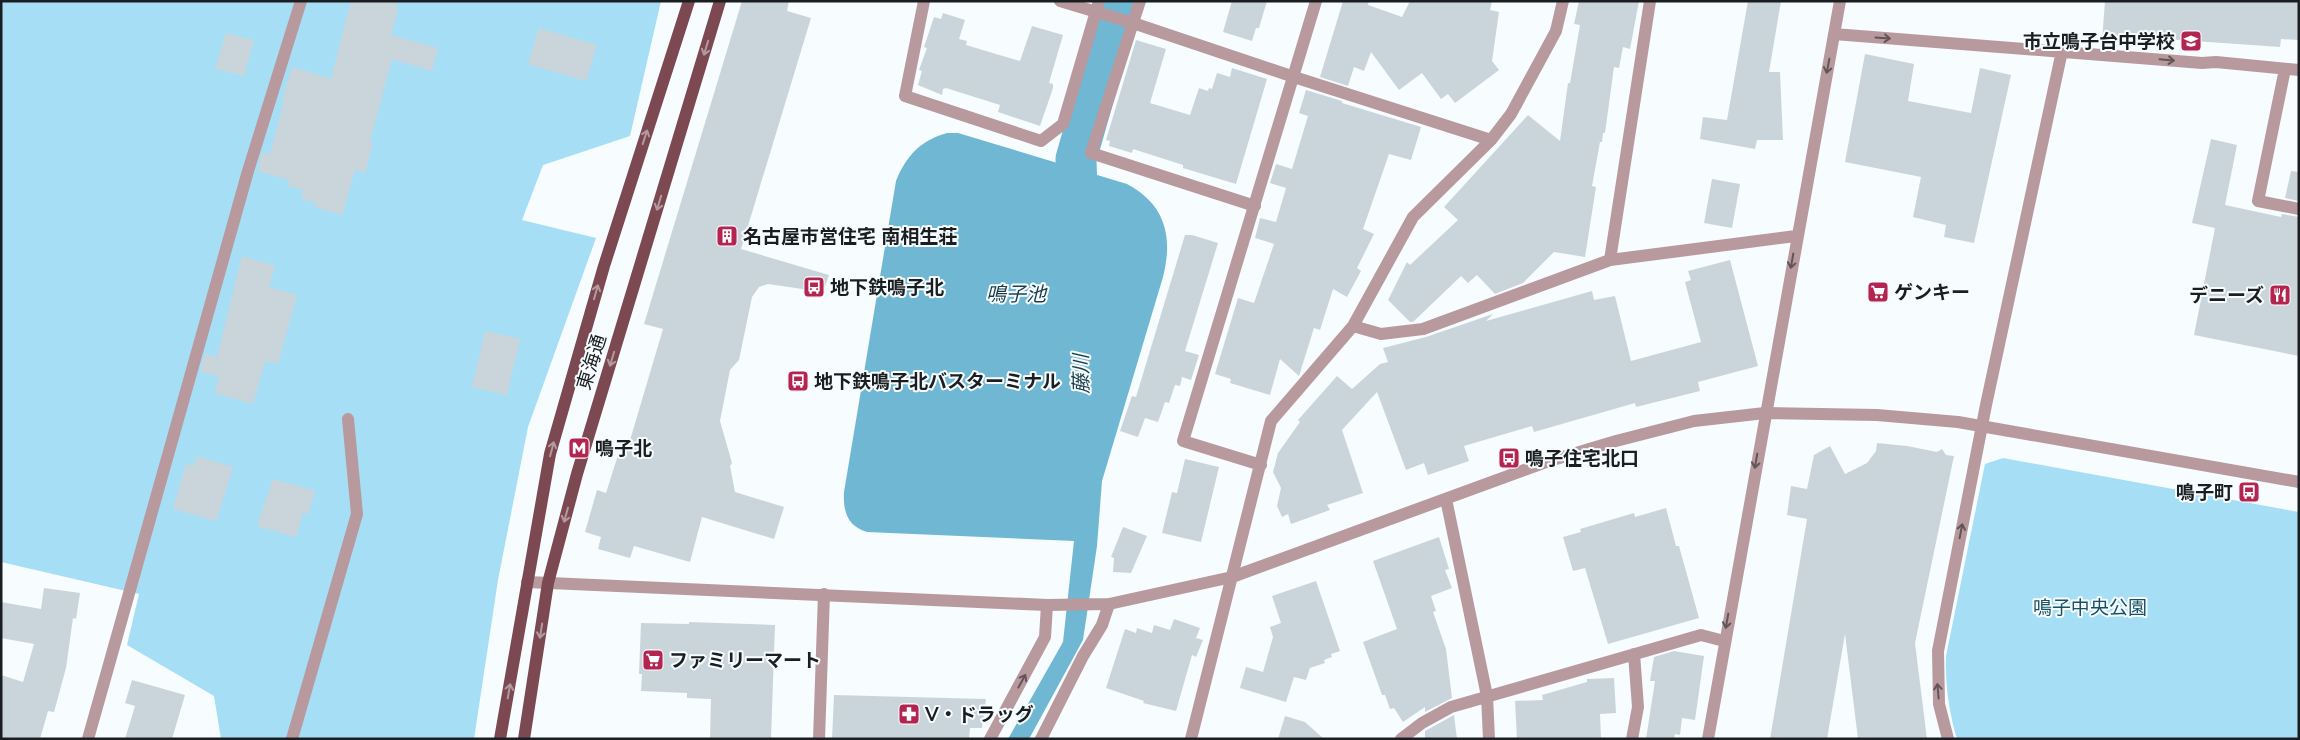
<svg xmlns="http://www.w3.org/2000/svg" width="2300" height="740" font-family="Mulish,'Noto Sans JP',sans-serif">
	<rect width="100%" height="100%" fill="#f7fcfe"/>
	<path fill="#a6def6" d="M1,1H661L630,136L543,165L522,220L596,238L528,427L498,580L474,739H221L214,696L127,645L139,594L1,562Z
		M2003,458L2299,512V739H1957C1949,711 1945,685 1946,656L1985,464Z"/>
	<path fill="#70b7d3" d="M947,133H958L1127,184C1166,205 1173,237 1163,277L1102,481L1097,546L1083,640L1029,739H1008L1063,642L1074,541L867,532C847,526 843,511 844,492L896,181C906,156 921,140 947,133Z"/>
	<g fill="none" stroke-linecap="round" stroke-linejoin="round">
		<path stroke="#70b7d3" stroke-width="41" d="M1078,225L1076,159L1121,1"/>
	</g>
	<path fill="#cad5db" d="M351,1H397L396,7L398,8L391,35L438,48L432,71L392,59L370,141L373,142L365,173L355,170L342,215L315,207L316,203L301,199L303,190L288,186L289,180L258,171L262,152L270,154L284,101L282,100L292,67L331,79Z
		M742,1H789L787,11L811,18L741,249L829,275L823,292L768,284L759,287L752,297L739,360L730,370L720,421L732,463L730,466L735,492L784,507L774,539L702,517L690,562L634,546L630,558L598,549L601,537L585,532L597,490L606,493L618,455L625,457L663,329L644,324Z
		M1232,1H1267L1259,28H1256L1252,41L1223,32Z
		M1343,1H1369L1368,5L1402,17L1410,1H1492L1490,10L1499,12L1492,61L1499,70L1455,103L1448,94L1441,99L1422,73L1399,90L1371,52L1364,71L1354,67L1348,86L1320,77Z
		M1579,1H1639L1630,49L1623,47L1619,68L1614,67L1605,133H1603L1602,142H1600L1592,186L1596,187L1585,257L1554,252L1523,283L1495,294L1477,275L1468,283L1461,276L1413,322H1410L1388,300L1407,262L1410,265L1458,220L1444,207L1528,115L1560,141L1568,83H1570L1580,25L1574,24Z
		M1748,1H1781L1769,72H1780L1783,140H1757L1755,149L1700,139L1703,117L1727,120Z
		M2105,1H2299V40L2281,39L2280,47L2151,38V44L2102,41Z
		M943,13L965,20L959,39L967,41L966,45L1020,61L1032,26L1063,35L1049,83L1053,84V88L1040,126L998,112L1000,105L946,88L943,89L942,95L918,85L922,71L919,70L927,48L924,47L934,17L941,19Z
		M539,28L597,45L586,81L528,64Z
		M226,33L254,40L244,76L215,69Z
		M1136,40L1166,49L1150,103L1190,115L1199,88L1208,91L1209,88L1212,89L1217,73L1230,77L1232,68L1267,79L1236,184L1183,168V165L1133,149L1132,153L1109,146L1110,141L1106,140Z
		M1865,54L1914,64L1908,101L1971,113L1980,68L2011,75L1974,243L1944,237L1946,225L1913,217L1921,177L1845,162Z
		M1306,90L1342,101V103L1421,127L1411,160L1389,154L1363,229L1374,234L1357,268L1361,271L1347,297L1333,289L1320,330L1314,328L1299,376L1280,359L1270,395L1230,383L1231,379L1215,374L1238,298L1254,303L1274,244L1255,238L1260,218L1276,222L1286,188L1270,183L1276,164L1292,169L1308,116L1299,113Z
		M2211,139L2237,145L2225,205L2281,217L2282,214L2299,217V356L2194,335L2215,228L2192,223Z
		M2291,171L2299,172V201L2285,198Z
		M1712,179L1740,184L1732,228L1704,223Z
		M1185,235H1192L1218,243L1185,351L1199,355L1191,380L1182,377L1180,386L1175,385L1169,403L1165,402L1158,422L1145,418L1138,437L1120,431L1132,396L1136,397Z
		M242,256L275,266L269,287L297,295L278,364L265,361L253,404L215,393L219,377L200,371L205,354L217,357Z
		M1730,260L1758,366L1698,382L1700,391L1636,407L1635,403L1534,432L1532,426L1464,446L1469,461L1428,475L1424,463L1406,470L1377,392L1342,430L1363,493L1327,505L1330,510L1291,524L1288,514L1282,517L1277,506L1281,488L1273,472L1278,453L1300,422L1298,420L1337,376L1352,389L1380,364L1388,362L1383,348L1426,337L1493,314L1486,321L1592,291L1594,300L1615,296L1631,361L1701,342L1685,282L1691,280L1688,271Z
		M485,331L520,339L507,395L472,387Z
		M1877,443L1907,446L1937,452L1942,449L1946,455L1954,456L1915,643L1927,739H1858L1845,634L1827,739H1770L1807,519L1787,515L1791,486L1807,489L1814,455L1830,446L1845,474L1867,463L1876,451Z
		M197,456L233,467L216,521L173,509L186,464L194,466Z
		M1185,459L1219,467L1201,542L1162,533L1172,492L1177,493Z
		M273,479L315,491L308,514L303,513L296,537L257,526Z
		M1666,508L1676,546H1679L1699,618L1608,644L1585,568L1573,571L1563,537L1581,532L1580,529L1634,513L1635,517Z
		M1123,527L1147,536L1131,573L1113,572L1114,558L1111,557Z
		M1439,537L1449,569L1445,570L1452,588L1431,596L1436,611L1433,612L1446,649L1452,698L1425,712V707L1403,722L1394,708L1390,709L1385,695H1382L1363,642L1397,629L1373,561Z
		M1316,581L1340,651L1331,654L1332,657L1324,660L1325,663L1310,668L1306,680L1294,677L1286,702L1240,688L1246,667L1263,672L1273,637L1270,627L1281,623L1272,596Z
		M44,588L80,593L76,619L73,618L66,668L54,712L48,711L40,739H1V675L23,682L34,644L1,638V602L41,609Z
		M1174,619L1200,628L1196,638L1203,640L1196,657L1192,655L1176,711L1143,703L1144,701L1106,688L1125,629L1136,633L1137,628L1152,633L1154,625L1170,630Z
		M689,622L775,625L771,739H710L711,699L687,698V693L641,691L642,674H639L641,623L689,624Z
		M1674,651L1704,656L1695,720L1682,718L1680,735L1675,734L1674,739H1646L1655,681H1650L1654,657Z
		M1614,678L1616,713L1600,714L1601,739H1517L1515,701L1543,700L1542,695L1587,682V679Z
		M132,680L185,695L172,739H125L135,706L125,703Z
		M834,695L986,699L982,728H970L969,739H832Z
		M1454,715L1457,739H1425V731Z
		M1285,716L1305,722L1324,739H1278Z"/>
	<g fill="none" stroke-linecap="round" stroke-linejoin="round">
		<path stroke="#b8999e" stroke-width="12" d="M924,1L905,96L1041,141L1063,124L1099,1
			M1060,1L1133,23L1294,77L1491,140
			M1140,1L1091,153L1255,206
			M1834,34L2202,63L2216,62L2299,70
			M2285,69L2258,201L2299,209
			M1610,260L1650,1
			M1353,326L1381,334L1423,329L1610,260L1796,236
			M1261,465L1183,441L1316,1
			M1446,499L1487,696L1489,739
			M88,739L248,171L301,1
			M292,739L357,514L348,419
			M819,739L824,594
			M990,739L1045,637L1047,605
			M1041,739L1083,656L1102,625L1109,604
			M1191,739L1271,421L1353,326L1413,217L1491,140L1511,114L1556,31L1563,1
			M1401,739L1422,723L1451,707L1701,635L1724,641
			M1632,739L1638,707L1634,654
			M1708,739L1840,1
			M1948,739L1939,704L1938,651L1986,405L2062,51"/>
		<path stroke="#b8999e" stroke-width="12" d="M527,582L1047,605L1109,604L1232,577L1546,462L1616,441L1694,421L1765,413L1877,415L1958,422L2299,482"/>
		<path stroke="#7c4952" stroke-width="12" d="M500,739L550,454L604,266L689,1
			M524,739L548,583L577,474L720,1"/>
	</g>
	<defs><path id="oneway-shaft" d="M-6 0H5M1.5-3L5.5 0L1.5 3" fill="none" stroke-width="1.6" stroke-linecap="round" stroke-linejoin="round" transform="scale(1.25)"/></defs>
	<g stroke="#615559">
		<use href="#oneway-shaft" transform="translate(1883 38) rotate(4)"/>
		<use href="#oneway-shaft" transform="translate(2167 60) rotate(5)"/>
		<use href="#oneway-shaft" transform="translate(1828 66) rotate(101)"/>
		<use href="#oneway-shaft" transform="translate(1792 261) rotate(100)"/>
		<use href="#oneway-shaft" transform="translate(1756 461) rotate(100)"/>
		<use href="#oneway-shaft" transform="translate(1961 531) rotate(-79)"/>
		<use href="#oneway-shaft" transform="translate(1727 621) rotate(100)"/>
		<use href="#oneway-shaft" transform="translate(1022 681) rotate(-61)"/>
		<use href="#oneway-shaft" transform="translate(1938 691) rotate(-95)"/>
	</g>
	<g stroke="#b39a9f">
		<use href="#oneway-shaft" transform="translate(706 48) rotate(107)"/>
		<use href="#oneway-shaft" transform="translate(645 137) rotate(-72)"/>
		<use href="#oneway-shaft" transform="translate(659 203) rotate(107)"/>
		<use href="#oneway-shaft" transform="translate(596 292) rotate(-74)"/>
		<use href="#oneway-shaft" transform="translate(612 359) rotate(107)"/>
		<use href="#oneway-shaft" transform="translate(552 449) rotate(-75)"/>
		<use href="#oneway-shaft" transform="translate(566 515) rotate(105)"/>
		<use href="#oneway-shaft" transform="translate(541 631) rotate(99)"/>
		<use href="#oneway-shaft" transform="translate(509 691) rotate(-80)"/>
	</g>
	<defs>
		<g id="school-square" transform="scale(1.125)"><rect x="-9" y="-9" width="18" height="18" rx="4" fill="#b42451" stroke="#f7fcfe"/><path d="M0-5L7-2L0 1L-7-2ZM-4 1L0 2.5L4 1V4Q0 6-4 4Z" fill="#fff"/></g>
		<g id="building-square" transform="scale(1.125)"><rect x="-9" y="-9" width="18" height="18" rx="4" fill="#b42451" stroke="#f7fcfe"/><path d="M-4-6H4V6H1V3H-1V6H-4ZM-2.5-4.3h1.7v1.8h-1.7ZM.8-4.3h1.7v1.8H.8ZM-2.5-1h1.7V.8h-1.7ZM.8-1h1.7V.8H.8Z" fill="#fff"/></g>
		<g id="bus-square" transform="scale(1.125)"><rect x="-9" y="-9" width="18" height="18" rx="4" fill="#b42451" stroke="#f7fcfe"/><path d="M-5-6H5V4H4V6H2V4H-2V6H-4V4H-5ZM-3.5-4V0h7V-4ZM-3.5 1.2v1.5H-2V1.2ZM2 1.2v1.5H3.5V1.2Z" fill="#fff"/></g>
		<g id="supermarket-square" transform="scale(1.125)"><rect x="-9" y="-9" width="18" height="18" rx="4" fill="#b42451" stroke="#f7fcfe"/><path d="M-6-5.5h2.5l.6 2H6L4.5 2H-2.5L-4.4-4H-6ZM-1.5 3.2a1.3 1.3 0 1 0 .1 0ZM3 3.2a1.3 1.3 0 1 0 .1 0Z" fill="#fff"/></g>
		<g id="restaurant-square" transform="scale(1.125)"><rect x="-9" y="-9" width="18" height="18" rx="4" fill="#b42451" stroke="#f7fcfe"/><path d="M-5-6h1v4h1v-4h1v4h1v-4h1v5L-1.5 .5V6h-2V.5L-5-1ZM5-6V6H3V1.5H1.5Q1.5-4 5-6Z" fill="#fff"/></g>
		<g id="metro-square" transform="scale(1.125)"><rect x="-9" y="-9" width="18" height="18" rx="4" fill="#b42451" stroke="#f7fcfe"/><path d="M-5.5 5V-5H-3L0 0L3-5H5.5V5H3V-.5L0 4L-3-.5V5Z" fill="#fff"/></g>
		<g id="pharmacy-square" transform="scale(1.125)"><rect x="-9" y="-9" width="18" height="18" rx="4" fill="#b42451" stroke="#f7fcfe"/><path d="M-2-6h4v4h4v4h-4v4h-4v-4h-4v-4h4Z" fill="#fff"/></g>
	</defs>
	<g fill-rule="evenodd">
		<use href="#school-square" x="2191" y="41"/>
		<use href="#building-square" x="727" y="236"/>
		<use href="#bus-square" x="814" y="287"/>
		<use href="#supermarket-square" x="1878" y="292"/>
		<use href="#restaurant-square" x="2280" y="295"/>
		<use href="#bus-square" x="798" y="381"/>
		<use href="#metro-square" x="579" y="448"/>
		<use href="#bus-square" x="1509" y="458"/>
		<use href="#bus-square" x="2249" y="492"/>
		<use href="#supermarket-square" x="653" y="660"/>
		<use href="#pharmacy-square" x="909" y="714"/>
	</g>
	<g text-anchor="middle" stroke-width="4" stroke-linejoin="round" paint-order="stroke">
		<g font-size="19" font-weight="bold" fill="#1a1e20" stroke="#f7fcfe" text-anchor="start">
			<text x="2175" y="48" text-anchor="end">市立鳴子台中学校</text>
			<text x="743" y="243">名古屋市営住宅 南相生荘</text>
			<text x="830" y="294">地下鉄鳴子北</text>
			<text x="1894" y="299">ゲンキー</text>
			<text x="2264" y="302" text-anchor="end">デニーズ</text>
			<text x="814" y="388">地下鉄鳴子北バスターミナル</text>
			<text x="595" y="455">鳴子北</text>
			<text x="1525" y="465">鳴子住宅北口</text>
			<text x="2233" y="499" text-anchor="end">鳴子町</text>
			<text x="669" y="667">ファミリーマート</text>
			<text x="925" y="721">V・ドラッグ</text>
		</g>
		<g font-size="19" fill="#1a1e20" stroke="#f7fcfe">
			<text transform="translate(591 362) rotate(-73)" y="7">東海通</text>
		</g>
		<g font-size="19" fill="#165165" stroke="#f7fcfe">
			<text x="2090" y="614">鳴子中央公園</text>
		</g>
		<g font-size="20" font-style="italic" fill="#1b3d49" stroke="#f7fcfe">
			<text x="1016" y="301">鳴子池</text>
			<text transform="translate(1081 374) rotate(-91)" y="7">藤川</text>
		</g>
	</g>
	<rect width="2300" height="740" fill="none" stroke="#1a1e20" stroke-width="5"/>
</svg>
